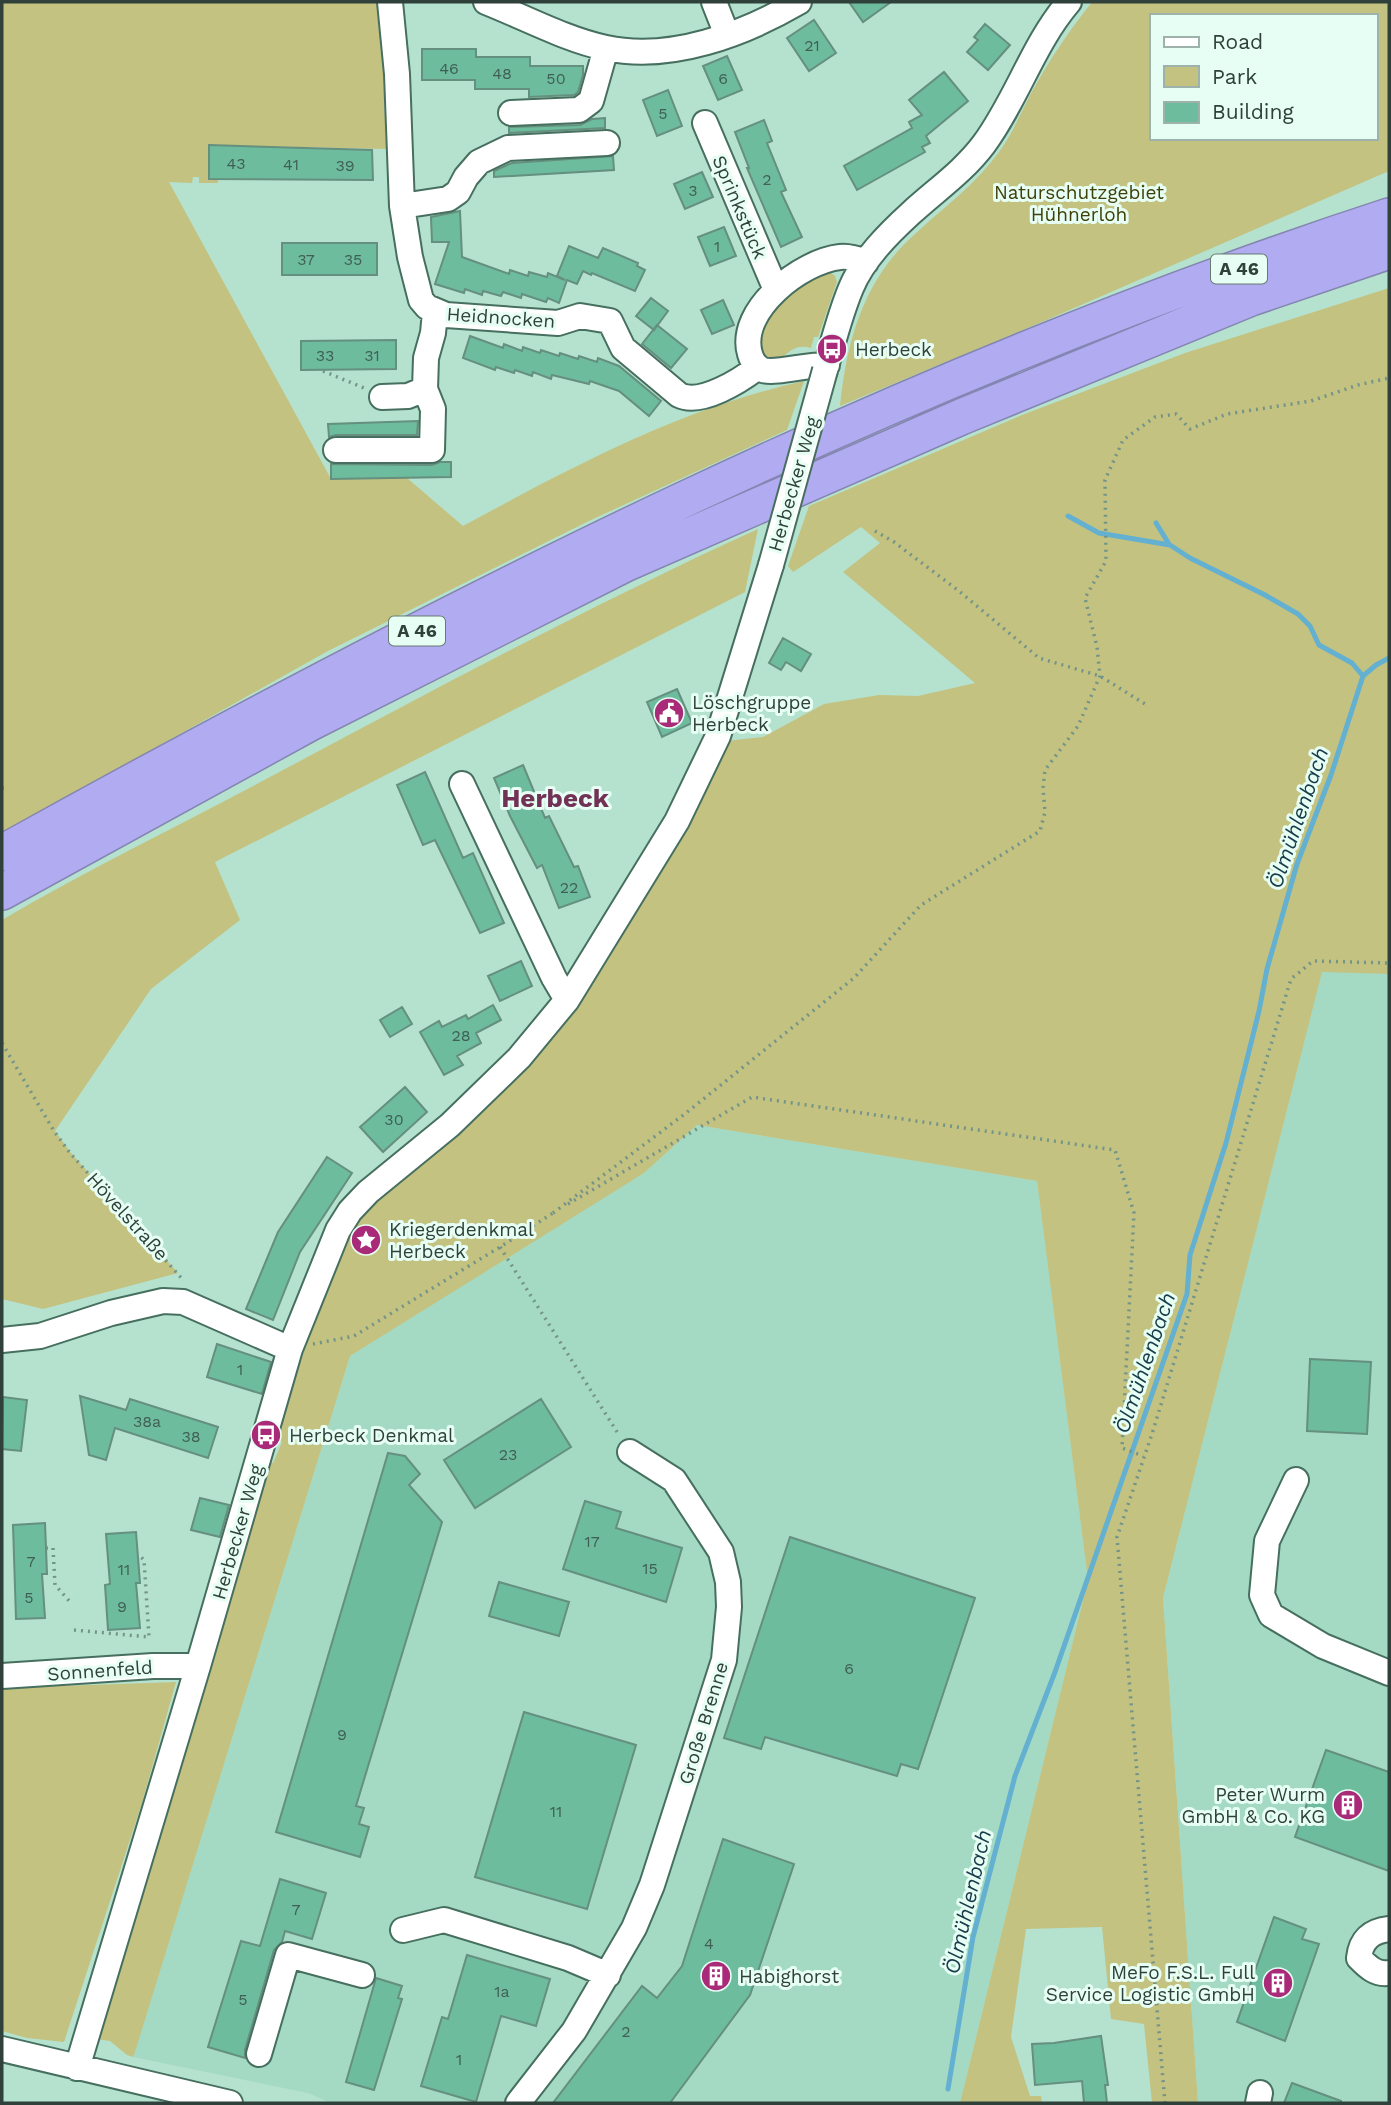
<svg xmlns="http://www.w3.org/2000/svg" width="1391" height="2105" font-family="'Work Sans',sans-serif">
	<rect width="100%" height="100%" fill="#b5e2cf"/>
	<path fill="#a4dac3" d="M1322,971L1389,974V2103H1198L1163,1598Z
		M697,1125L1037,1181L1088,1580L960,2103H330L308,2093L133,2057L350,1356L593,1202L644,1173Z"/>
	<path fill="#c3c281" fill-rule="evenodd" d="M2,2H377L383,67L386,149L209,145V179H218V183H199V177H193L192,183L169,182L331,479L407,478L463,526C572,467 682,408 804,381L787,430L591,520L326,652L2,834Z
		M1092,2H1389V171L1049,319L840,406C847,339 864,279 915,234C944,207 976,184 999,152C1015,130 1024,104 1038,81C1054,53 1072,27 1092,2ZM1151,16H1375V138H1151Z
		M827,270L835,276L837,282L818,337H814L811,348C795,344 791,351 779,360L762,359L758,329L781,295Z
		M1389,288V974L1322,972L1163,1598L1198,2103H1152L1144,2024L1111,2019L1102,1927L1026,1929L1011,2037L1030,2096H1041L1042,2103H960L1088,1580L1037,1181L697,1125L644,1173L350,1356L135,2052L133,2057L127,2055L110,2041L96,2039L269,1462L273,1463L282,1442L276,1438L308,1339L356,1219L534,1054L725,741L763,737L824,704L879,695L918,696L975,683L843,572L880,543L861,527L793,572L788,566L809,506L1022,415L1185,353Z
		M758,529L745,592L215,862L240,920L151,989L55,1131L71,1153L178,1273L43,1309L2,1299V920C88,869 179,826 268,778C430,692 591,605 758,529Z
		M176,1682L142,1803L64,2042L27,2038L2,2031V1688Z"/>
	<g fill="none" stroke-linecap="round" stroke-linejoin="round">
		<path stroke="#64b0d1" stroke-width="5" d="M1068,516L1099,533L1170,545L1190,558L1265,595L1298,614L1310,626L1319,645L1352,663L1363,676
			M1156,523L1169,544
			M948,2089L973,1937L1015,1776L1055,1672L1187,1294L1190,1255L1226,1143L1259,1011L1267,969L1297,864L1331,775L1363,676L1376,665L1389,658"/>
	</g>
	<path fill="#6ebc9e" stroke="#658f7e" stroke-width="2" d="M849,2H891L863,22Z
		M814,20L836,53L809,71L787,38Z
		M985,24L1010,45L988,70L967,52L978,40L974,37Z
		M422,49H476V57H530V66H583V75L578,92L574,95L529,97V89H475V80H422Z
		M727,56L742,90L718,100L703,66Z
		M944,72L968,101L926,136L930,143L922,147L925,152L857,190L844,166L912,128L909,122L922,115L909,100Z
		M668,90L682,126L657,136L643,100Z
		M605,118V128L509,133V127L580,125L592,119Z
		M764,120L772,141L767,143L786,190L781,192L802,237L781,247L747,168H749L735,132Z
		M209,145L372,150L373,180L209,179Z
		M613,156L614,170L494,177V171L512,163Z
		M702,172L713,197L685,209L674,184Z
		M460,211L462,257L509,274L510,270L528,276L529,272L547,277L548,273L565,280L557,276L569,246L598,258L603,248L638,263L637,266L645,270L635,291L592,273L591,275L583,271L577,284L567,280L559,303L548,298L546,302L522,294L521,298L503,292L501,296L483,291L482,295L465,289L464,293L435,284L449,242H432L431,217Z
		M724,227L736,256L710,266L698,237Z
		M282,243H377V275H282Z
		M651,298L668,311L654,330L636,316Z
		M723,300L734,325L712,334L701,310Z
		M657,325L687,349L671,368L642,344Z
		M470,336L503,348L504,344L522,351L523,347L540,353L541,350L559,356L560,353L578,359L579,356L597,362L598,358L619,366L661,401L649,416L619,391L590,381L589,384L552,375L551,379L533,372L532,376L515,370L514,373L496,367L495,370L463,358Z
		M396,340V369L301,370V341Z
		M418,421L417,435H336L329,437L328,424Z
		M440,462H451V477L331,479V464L432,465Z
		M783,638L811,654L801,671L786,662L781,670L769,663Z
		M677,689L692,723L662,737L647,702Z
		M523,765L545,818L549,816L574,867L578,866L590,897L559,908L542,865L537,868L510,816L494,778Z
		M425,772L463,858L473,853L504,923L480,933L435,840L423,845L397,785Z
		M521,961L532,986L500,1001L488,976Z
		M493,1005L501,1020L476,1033L481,1043L457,1056L463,1065L444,1075L420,1032L439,1021L442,1027L466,1015L468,1019Z
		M402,1007L412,1024L390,1037L380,1020Z
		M405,1087L427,1112L383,1152L360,1127Z
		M327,1157L352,1173L300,1252L273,1320L246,1309L278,1232Z
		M217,1344L271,1362L262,1394L207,1377Z
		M1310,1359L1371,1362L1367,1434L1307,1431Z
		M80,1396L126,1410L130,1399L218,1427L208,1458L115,1428L106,1460L89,1455Z
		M3,1397L27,1400L21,1451L2,1449Z
		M541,1399L571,1447L475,1508L444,1460Z
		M388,1453L405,1456L420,1474L409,1485L442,1522L356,1806L364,1808L359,1824L369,1827L360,1857L276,1832Z
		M200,1498L229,1505L220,1537L191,1530Z
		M585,1501L621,1512L616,1528L682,1548L666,1602L563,1569Z
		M45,1523L47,1574H42L45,1618L16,1619L13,1525Z
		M136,1532L140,1583H136L140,1628L108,1630L105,1585L110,1584L106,1534Z
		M790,1537L975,1598L918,1769L901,1764L897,1776L765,1737L761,1749L724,1738Z
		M499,1582L569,1602L559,1636L489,1616Z
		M524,1712L636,1745L587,1909L475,1877Z
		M1326,1750L1389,1772V1871L1295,1837Z
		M723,1839L794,1864L750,1995L670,2103H553L642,1986L657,1998L682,1966Z
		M280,1879L326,1893L312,1939L285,1931L282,1942L274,1950L245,2050V2058L208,2047L241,1941L260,1946Z
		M1274,1917L1306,1929L1302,1939L1319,1944L1285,2041L1237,2022Z
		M467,1955L550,1979L536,2026L501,2016L476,2102L421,2086L442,2017L448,2019Z
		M376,1978L402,1986L398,1998L402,1999L374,2090L346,2082Z
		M1101,2036L1108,2085H1105L1107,2103H1084L1082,2081L1035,2085L1032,2044L1054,2043Z
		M1292,2083L1341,2101V2103H1284Z"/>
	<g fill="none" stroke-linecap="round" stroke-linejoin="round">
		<g stroke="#466f5f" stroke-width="28">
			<path id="minor" d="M390,2L397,74L402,206L410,257L421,300L427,307L446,315L558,323L580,316L610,321L623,348L679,395C701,406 741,380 758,367
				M486,2C524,17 567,40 606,48C671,62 744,34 799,2
				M714,2L727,35
				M511,113L579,110L591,101L606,48
				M705,123L776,290
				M402,206L448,199L458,192L466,177L479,162L508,148L607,143
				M827,365C810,364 775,374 763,370C756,367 752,361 750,354C737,310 802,261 840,257C849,256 858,259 866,262
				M825,370C833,343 840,314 851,288C863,259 888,234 911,213C936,190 963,172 984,144C1017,99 1033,44 1069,2
				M382,397L408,396L425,389
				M336,450H432L433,409L425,389L426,358L433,333L435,312
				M462,784L554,978L567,1000
				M2,1340L40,1336L111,1313L163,1301L183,1302L290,1349
				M1296,1480L1267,1541L1262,1595L1271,1615L1323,1646L1389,1673
				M2,1676L153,1666H198
				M1389,1929C1371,1931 1361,1940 1359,1958C1368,1967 1376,1975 1389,1973
				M403,1930L444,1920L568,1958L608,1975
				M2,2049L230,2103
				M259,2054L288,1955L362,1975
				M77,2068L198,1666L290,1349L338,1230L350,1211L368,1192L450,1125L519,1058L567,1000L677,821L718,736L771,565
				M518,2103L574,2031L634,1928L652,1885L724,1660L729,1607L728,1582L721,1552L674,1480L630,1452
				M1258,2103L1260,2093"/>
		</g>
		<g stroke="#8486b1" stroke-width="38">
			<path id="highway" d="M2,853C447,606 904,374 1389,216
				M2,892L310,723L627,563L961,417L1251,298L1389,251"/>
		</g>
		<path stroke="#749487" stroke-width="3.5" stroke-dasharray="2 5" stroke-linecap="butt" d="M323,371L364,388
			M875,531L894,542L959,591L1039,658L1100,676L1145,704
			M2,788H4
			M2,1043L54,1131L70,1153L184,1281
			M568,1204L752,1097L1115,1150L1134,1213L1122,1448L1143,1456
			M553,1213L686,1113L854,978L921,905L1040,831L1045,812L1043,788L1045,770L1078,726L1100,676L1097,647L1085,598L1106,561L1105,480L1123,440L1155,417L1176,414L1190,429L1227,414L1311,401L1358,385L1389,378
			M500,1247L619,1435
			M313,1344L354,1336L500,1247L553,1213
			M46,1548H53L55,1585L71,1603
			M74,1630L149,1637L144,1560L138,1554
			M1165,2103L1117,1537L1152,1434L1291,979L1313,961L1389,963"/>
		<use href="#minor" stroke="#fff" stroke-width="24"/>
		<use href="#highway" stroke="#b1abf1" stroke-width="35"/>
		<g stroke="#466f5f" stroke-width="28" stroke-linecap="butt">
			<path id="minor-bridge" d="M771,565L825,370"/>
		</g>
		<use href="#minor-bridge" stroke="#fff" stroke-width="24"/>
	</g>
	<defs>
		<g id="bus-disc" transform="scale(1.575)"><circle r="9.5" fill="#a92a78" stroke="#e7fef4"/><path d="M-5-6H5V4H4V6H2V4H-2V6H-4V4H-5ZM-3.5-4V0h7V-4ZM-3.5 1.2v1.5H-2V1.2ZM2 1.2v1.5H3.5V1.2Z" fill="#fff"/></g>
		<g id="civic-disc" transform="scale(1.575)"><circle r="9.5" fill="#a92a78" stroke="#e7fef4"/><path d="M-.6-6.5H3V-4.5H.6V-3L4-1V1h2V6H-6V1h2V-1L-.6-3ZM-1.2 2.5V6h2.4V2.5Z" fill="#fff"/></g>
		<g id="sight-disc" transform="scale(1.575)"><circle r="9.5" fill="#a92a78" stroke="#e7fef4"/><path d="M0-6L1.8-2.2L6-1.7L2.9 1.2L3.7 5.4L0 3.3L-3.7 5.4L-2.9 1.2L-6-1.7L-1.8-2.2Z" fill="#fff"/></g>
		<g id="building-disc" transform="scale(1.575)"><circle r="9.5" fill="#a92a78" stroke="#e7fef4"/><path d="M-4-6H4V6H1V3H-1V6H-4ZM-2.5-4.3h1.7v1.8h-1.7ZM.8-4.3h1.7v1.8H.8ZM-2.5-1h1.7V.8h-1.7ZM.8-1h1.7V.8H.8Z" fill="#fff"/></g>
	</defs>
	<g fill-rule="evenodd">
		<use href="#bus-disc" x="832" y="349"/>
		<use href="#civic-disc" x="669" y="713"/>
		<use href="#sight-disc" x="366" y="1240"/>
		<use href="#bus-disc" x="266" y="1435"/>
		<use href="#building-disc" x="1348" y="1805"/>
		<use href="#building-disc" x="716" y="1976"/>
		<use href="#building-disc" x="1278" y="1983"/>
	</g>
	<g text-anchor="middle" stroke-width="6" stroke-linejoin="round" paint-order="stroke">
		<g font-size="16" fill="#3f6053">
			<text x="812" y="51">21</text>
			<text x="449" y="74">46</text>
			<text x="502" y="79">48</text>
			<text x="556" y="84">50</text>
			<text x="723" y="84">6</text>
			<text x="663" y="119">5</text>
			<text x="236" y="169">43</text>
			<text x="291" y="170">41</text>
			<text x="345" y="171">39</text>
			<text x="767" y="185">2</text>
			<text x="693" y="196">3</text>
			<text x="717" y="252">1</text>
			<text x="306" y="265">37</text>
			<text x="353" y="265">35</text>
			<text x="325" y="361">33</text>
			<text x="372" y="361">31</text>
			<text x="569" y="893">22</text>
			<text x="461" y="1041">28</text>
			<text x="394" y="1125">30</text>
			<text x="240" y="1375">1</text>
			<text x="147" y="1427">38a</text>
			<text x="191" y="1442">38</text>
			<text x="508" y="1460">23</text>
			<text x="592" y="1547">17</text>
			<text x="31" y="1567">7</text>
			<text x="650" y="1574">15</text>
			<text x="124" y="1575">11</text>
			<text x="29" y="1603">5</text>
			<text x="122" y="1612">9</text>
			<text x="849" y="1674">6</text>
			<text x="342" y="1740">9</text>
			<text x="556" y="1817">11</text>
			<text x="296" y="1915">7</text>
			<text x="709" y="1949">4</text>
			<text x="502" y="1997">1a</text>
			<text x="243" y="2005">5</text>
			<text x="626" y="2037">2</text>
			<text x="459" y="2065">1</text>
		</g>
		<g fill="#e7fef4" stroke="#667a72" stroke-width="2">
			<rect x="1211" y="254.5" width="56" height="29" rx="5"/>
			<rect x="389" y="616.5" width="56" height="29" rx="5"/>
		</g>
		<g font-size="18" font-weight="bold" fill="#2f413a">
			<text x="1239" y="275">A 46</text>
			<text x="417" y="637">A 46</text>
		</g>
		<g font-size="19" fill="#414009" stroke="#e7fef4">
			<text x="1079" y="199">Naturschutzgebiet<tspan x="1079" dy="22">Hühnerloh</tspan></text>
		</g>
		<g font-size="19" fill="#2f413a" stroke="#e7fef4">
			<text transform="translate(740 207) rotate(67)" y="7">Sprinkstück</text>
			<text transform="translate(501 317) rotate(4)" y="7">Heidnocken</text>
			<text transform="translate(793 484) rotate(-74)" y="7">Herbecker Weg</text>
			<text transform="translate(128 1216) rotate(48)" y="7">Hövelstraße</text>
			<text transform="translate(237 1532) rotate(-74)" y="7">Herbecker Weg</text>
			<text transform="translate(100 1670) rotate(-4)" y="7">Sonnenfeld</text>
			<text transform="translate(703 1723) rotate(-73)" y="7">Große Brenne</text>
		</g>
		<g font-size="19" fill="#2f413a" stroke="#e7fef4" text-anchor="start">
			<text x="855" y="356">Herbeck</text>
			<text x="692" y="709">Löschgruppe<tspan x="692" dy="22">Herbeck</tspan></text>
			<text x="389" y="1236">Kriegerdenkmal<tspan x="389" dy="22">Herbeck</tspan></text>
			<text x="289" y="1442">Herbeck Denkmal</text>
			<text x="1325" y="1801" text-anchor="end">Peter Wurm<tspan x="1325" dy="22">GmbH &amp; Co. KG</tspan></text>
			<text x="1255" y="1979" text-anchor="end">MeFo F.S.L. Full<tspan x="1255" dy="22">Service Logistic GmbH</tspan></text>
			<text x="739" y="1983">Habighorst</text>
		</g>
		<g font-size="21" font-style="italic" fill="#183b49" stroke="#e7fef4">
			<text transform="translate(1298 818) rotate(-71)" y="7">Ölmühlenbach</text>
			<text transform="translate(1145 1363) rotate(-71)" y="7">Ölmühlenbach</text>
			<text transform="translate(968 1902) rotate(-77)" y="7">Ölmühlenbach</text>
		</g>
		<g font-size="26" font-weight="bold" fill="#713255" stroke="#e7fef4">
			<text x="555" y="807">Herbeck</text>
		</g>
	</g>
	<rect width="1391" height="2105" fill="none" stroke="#2f413a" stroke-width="7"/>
	<rect x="1150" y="14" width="228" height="126" fill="#e7fef4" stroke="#9db2aa" stroke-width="2"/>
	<rect x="1164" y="37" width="35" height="10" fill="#ffffff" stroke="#9db2aa" stroke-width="2"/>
	<text x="1212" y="49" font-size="21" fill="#2f413a">Road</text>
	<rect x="1164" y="66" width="35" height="21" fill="#c3c281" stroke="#9db2aa" stroke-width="2"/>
	<text x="1212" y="84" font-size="21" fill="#2f413a">Park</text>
	<rect x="1164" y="102" width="35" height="21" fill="#6ebc9e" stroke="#9db2aa" stroke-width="2"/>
	<text x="1212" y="119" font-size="21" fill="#2f413a">Building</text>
</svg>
